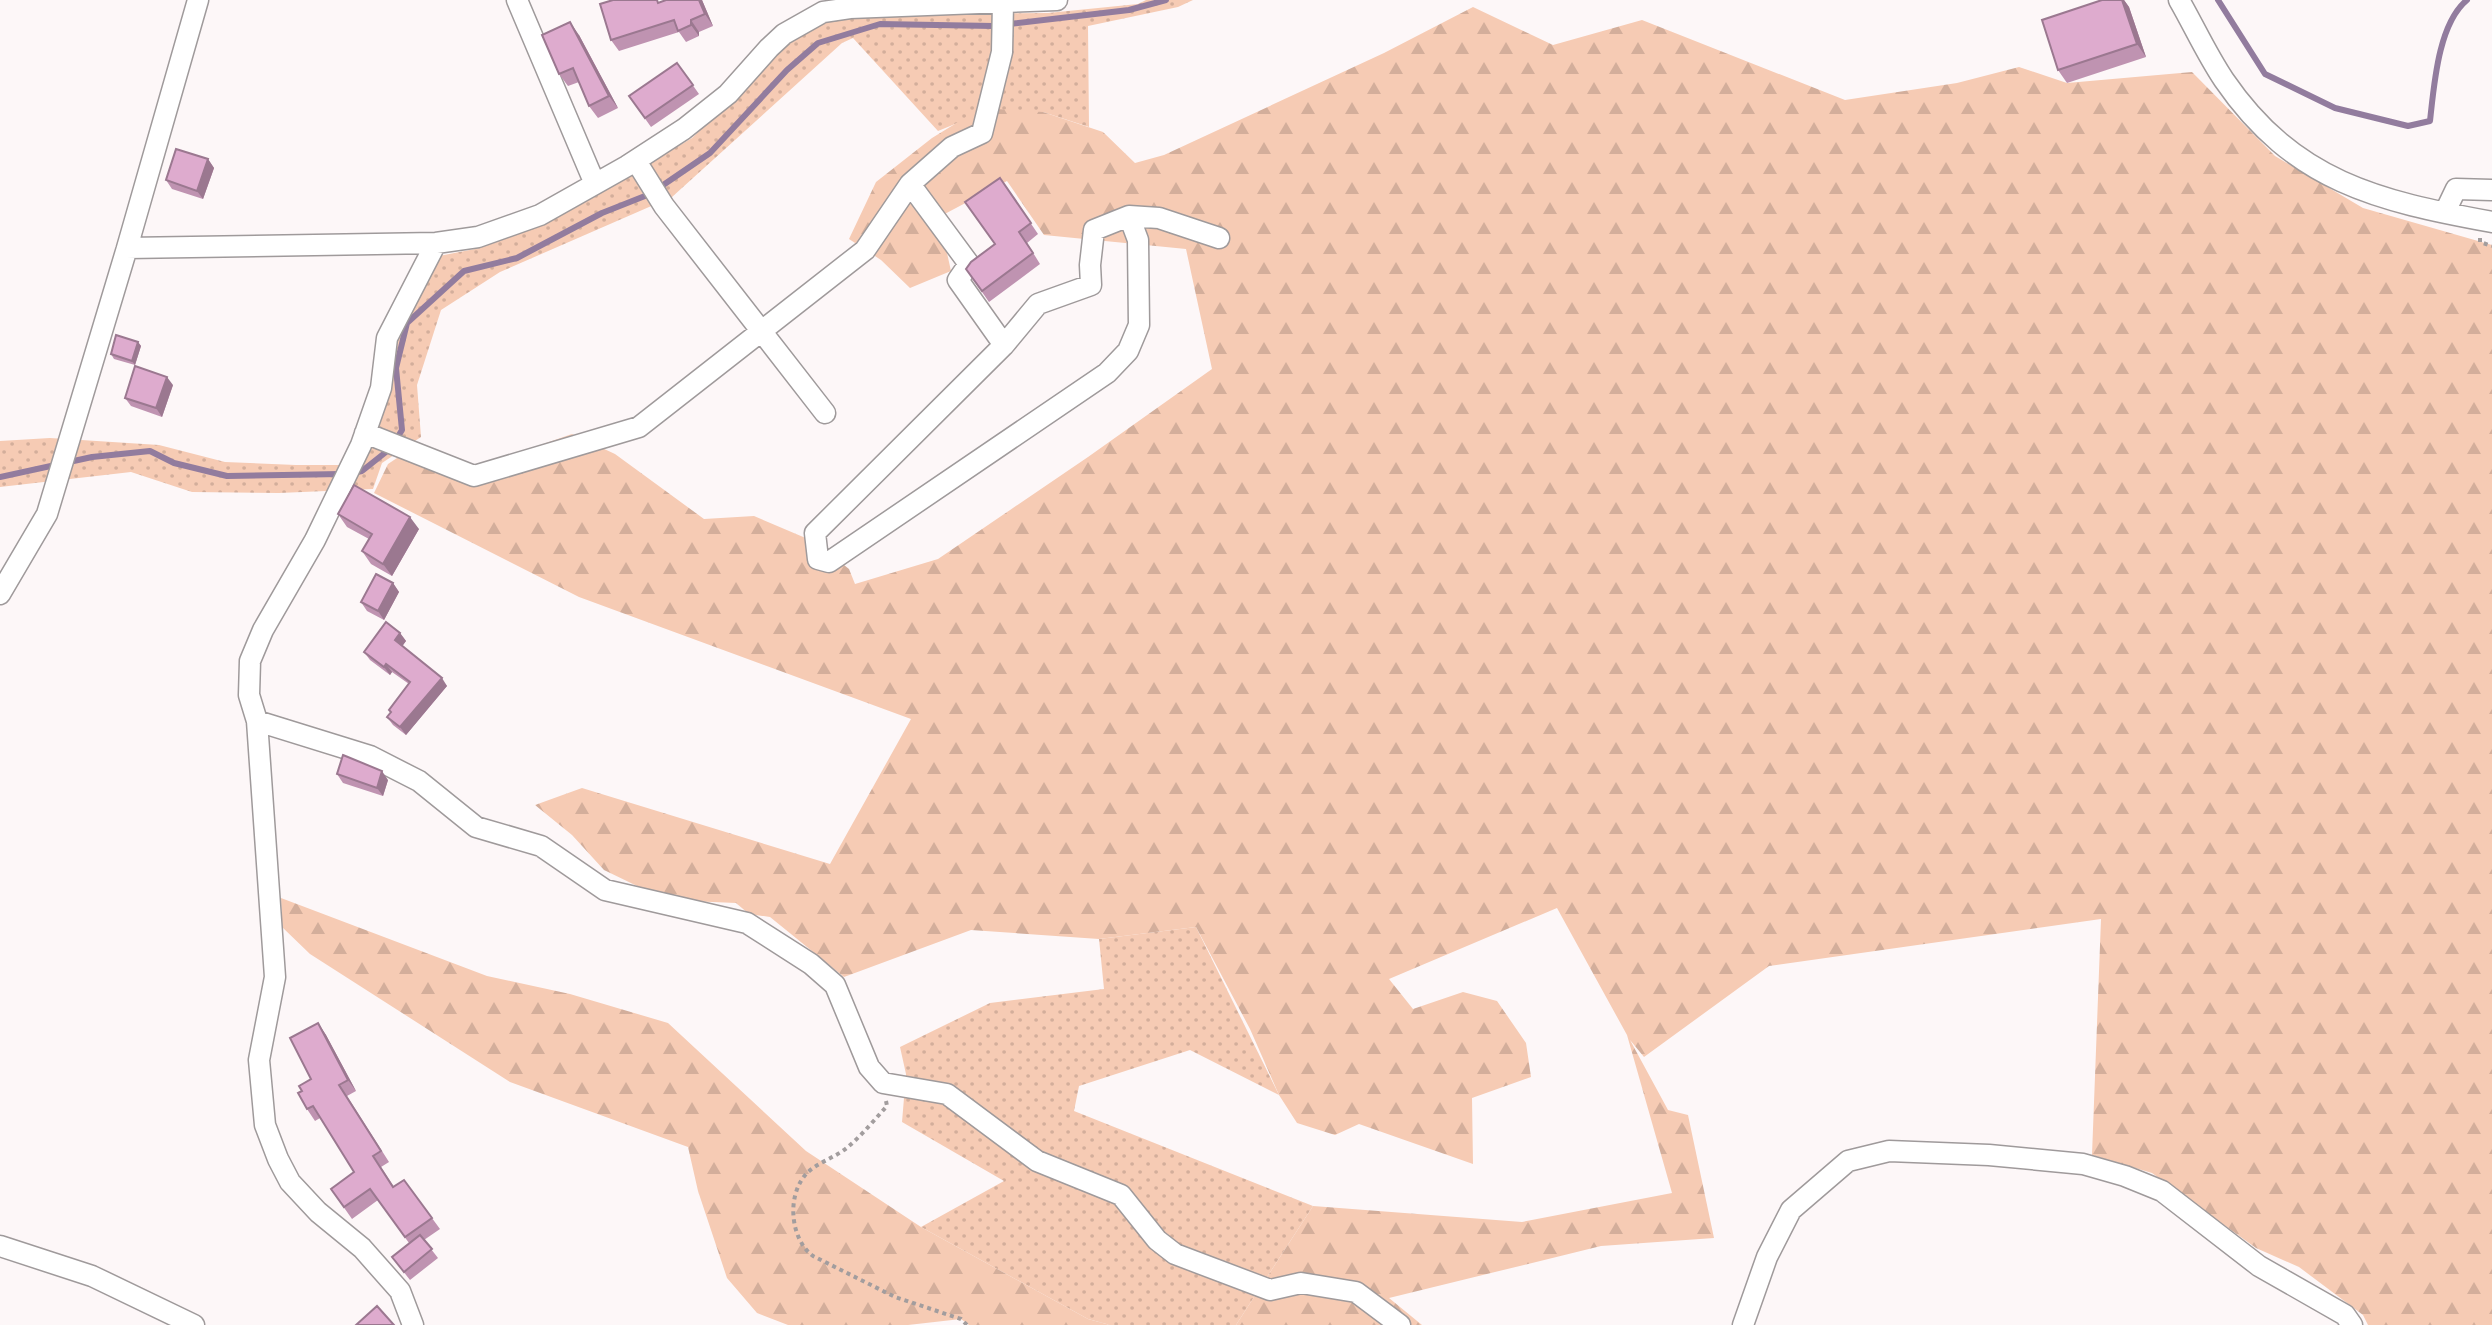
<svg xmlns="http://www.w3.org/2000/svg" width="2492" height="1325" font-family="'PT Sans',sans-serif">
	<defs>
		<pattern id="grass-dots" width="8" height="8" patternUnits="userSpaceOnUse" patternTransform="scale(2)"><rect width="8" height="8" fill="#f6cbb4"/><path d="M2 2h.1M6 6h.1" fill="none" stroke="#d3ae9b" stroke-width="1.8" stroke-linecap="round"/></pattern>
		<pattern id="forest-firs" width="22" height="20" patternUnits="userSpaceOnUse" patternTransform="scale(2)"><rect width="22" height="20" fill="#f6cbb4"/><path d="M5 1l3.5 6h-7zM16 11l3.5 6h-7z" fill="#d3ae9b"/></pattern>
	</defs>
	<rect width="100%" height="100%" fill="#fdf7f8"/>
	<path fill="url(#grass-dots)" d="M1146,0H1193L1178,7L1088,26L1089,127L1043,112L960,122L938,131L853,38L842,43L672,197L500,272L441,310L417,385L421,437L382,463L373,489L279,493L192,492L131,472L0,487V441L50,438L159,445L225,462L296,465H339L364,453L393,336L439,256L475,249L543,223L587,200L692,138L803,30L826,18L854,15L1048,13L1138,4Z
		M1196,927L1279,1095L1190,1050L1079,1086L1074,1111L1313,1206L1236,1325H1110L1088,1319L921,1227L1004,1181L902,1122L906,1074L900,1047L990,1003L1104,989L1099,939Z"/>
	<path fill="url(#forest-firs)" d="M1473,7L1553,45L1642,20L1845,100L1957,83L2019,67L2067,83L2192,72L2275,156L2363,208L2492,245V1325H2368L2363,1315L2299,1267L2256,1248L2152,1173L2092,1155L2101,919L1769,966L1644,1057L1630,1040L1668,1110L1688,1115L1714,1238L1601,1246L1389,1298L1422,1325H1236L1313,1206L1522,1222L1672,1193L1627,1035L1557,908L1389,979L1413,1009L1463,992L1497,1001L1526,1043L1531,1077L1472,1098L1473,1164L1359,1124L1335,1135L1297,1123L1279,1095L1250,1029L1196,927L1099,939L971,930L844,977L770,917L749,914L736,903L666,900L604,870L572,835L535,805L582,788L830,864L911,719L579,597L374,493L388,464L415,446L474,468L572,434L615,454L704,519L754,516L815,542L849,569L855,584L938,559L1088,457L1212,369L1186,249L1044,235L1007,181L939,217L951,271L910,288L881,260L849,239L876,182L932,138L981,108L1043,112L1103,132L1135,163L1164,155L1384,53Z
		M281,898L487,976L570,994L668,1023L806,1151L921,1227L1088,1319L1110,1325H969L961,1319L908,1325H788L757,1313L727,1278L698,1191L688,1147L510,1082L310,954L282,927Z"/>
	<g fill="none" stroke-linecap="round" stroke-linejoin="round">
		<path stroke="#927c9e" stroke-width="6" d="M2218,0L2265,74L2335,108L2408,126L2430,121C2434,86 2438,24 2467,0
			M352,473L362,471L391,448L402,430L396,368L407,323L464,271L517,258L602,213L650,194L710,153L787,70L818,43L880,24L993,26L1129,10L1166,0
			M0,477L92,457L150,451L174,463L227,476L341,474"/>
		<g stroke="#9f9a9b" stroke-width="23">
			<path id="minor" d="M517,0L595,184
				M2179,0C2194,26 2207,55 2224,80C2294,182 2378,201 2492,222
				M636,161L664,206L825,413
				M910,184L969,264L958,280L1004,345L1038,304L1091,285L1090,265L1094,230L1129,216L1159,218L1219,238
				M2445,212L2456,189L2492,190
				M127,248L436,243L478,237L540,215L627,166L684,129L728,94L769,48L784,34L823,12L850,8L1057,0
				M1004,345L815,533L818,559L829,562L1107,373L1128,351L1139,325L1138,240L1129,216
				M365,433L474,476L639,427L865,250L910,184L952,147L982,133L1002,52L1003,3
				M0,594L47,514L127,248L198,0
				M257,721L370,756L419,781L476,827L541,846L605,890L747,923L811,964L835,985L869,1067L883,1083L947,1094L1037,1161L1121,1195L1157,1240L1175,1254L1270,1290L1301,1283L1356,1292L1400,1325
				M0,1246L92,1276L194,1325
				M413,1325L400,1291L362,1248L318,1212L290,1182L278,1159L265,1125L259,1060L275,977L257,721L249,695L250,661L263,630L315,540L361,445L381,388L387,338L436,243
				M1743,1325L1767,1257L1791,1210L1848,1161L1889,1151L1989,1155L2083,1164L2125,1176L2162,1191L2259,1266L2345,1315L2352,1325"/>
		</g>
		<path stroke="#a29d9e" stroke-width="4" stroke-dasharray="4 4" stroke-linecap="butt" d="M2480,238V242L2492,246
			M886,1101L887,1106C875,1119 863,1134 849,1146C837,1157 818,1162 807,1173C786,1195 790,1239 813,1256L895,1297L961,1319L967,1325"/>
		<use href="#minor" stroke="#fff" stroke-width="20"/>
	</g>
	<path fill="#bf93b1" d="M666,0H702L713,26L699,32V36L686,42L679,32L619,51L611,40Z
		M2102,0H2124L2129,7L2146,57L2067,83L2058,70Z
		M579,35L618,108L598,118L589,106L579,82L568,86L559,74Z
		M677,63L699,94L651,127L629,96Z
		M208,159L214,168L203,199L172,189L166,180Z
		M1000,178L1038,234L1027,243L1040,264L989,302L966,269L995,244Z
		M138,342L141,346L135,365L114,359L111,354Z
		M173,385L162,417L131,406L125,398Z
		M338,514L419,529L392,576L371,564L362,551L369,539L347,527Z
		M393,583L399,592L384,620L367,611L361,602Z
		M400,633L406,641L402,646L447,686L406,735L393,725L387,717L391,713L389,710L409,684L392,672L390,675L370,660L364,652Z
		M337,774L388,780L383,796L343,783Z
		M318,1023L326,1035L356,1091L347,1096L389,1162L381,1167L394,1187L404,1180L440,1229L424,1240L438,1258L410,1280L392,1257L409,1243L378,1200L352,1219L331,1189L354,1172L320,1118L315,1121L307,1109L302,1091L311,1079Z"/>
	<path fill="#9b7890" d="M699,0H702L713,26L705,14Z
		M2122,0H2124L2129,7L2146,57L2137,44Z
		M691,20L699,32V36L691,25Z
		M570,22L579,35L618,108L609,96Z
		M208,159L214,168L203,199L197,191Z
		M138,342L141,346L135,365L132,361Z
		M167,377L173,385L162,417L156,408Z
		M410,517L419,529L392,576L383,564Z
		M393,583L399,592L384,620L378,611Z
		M400,633L406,641L401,648L395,640Z
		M386,664L392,672L390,675L384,667Z
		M442,678L447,686L406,735L400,727Z
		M382,771L388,780L383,796L377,788Z
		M318,1023L326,1035L356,1091L348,1080Z"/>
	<path fill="#deabce" stroke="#9b7890" stroke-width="2" d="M613,0H657L658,3L666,0H699L705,14L691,20V25L678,31L674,20L611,40L600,4Z
		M2102,0H2122L2137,44L2058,70L2042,20Z
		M570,22L609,96L589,106L573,68L559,74L542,35Z
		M677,63L693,85L645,118L629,96Z
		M176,149L208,159L197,191L166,180Z
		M1000,178L1031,223L1019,232L1033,253L982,291L966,269L971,262L995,244L965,202Z
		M116,335L138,342L132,361L111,354Z
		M135,366L167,377L156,408L125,398Z
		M354,485L410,517L383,564L362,551L372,534L338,514Z
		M376,574L393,583L378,611L361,602Z
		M386,622L400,633L395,640L442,678L400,727L387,717L391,712L389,710L410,682L386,664L384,667L364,652Z
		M343,755L382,771L377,788L337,774Z
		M318,1023L348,1080L339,1085L381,1151L373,1156L393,1187L404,1180L432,1218L405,1237L370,1189L344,1207L331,1189L354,1172L313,1106L307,1109L298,1093L302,1091L299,1086L311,1079L290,1038Z
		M420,1235L432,1249L404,1272L392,1257Z
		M377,1306L394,1325H356Z"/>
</svg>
